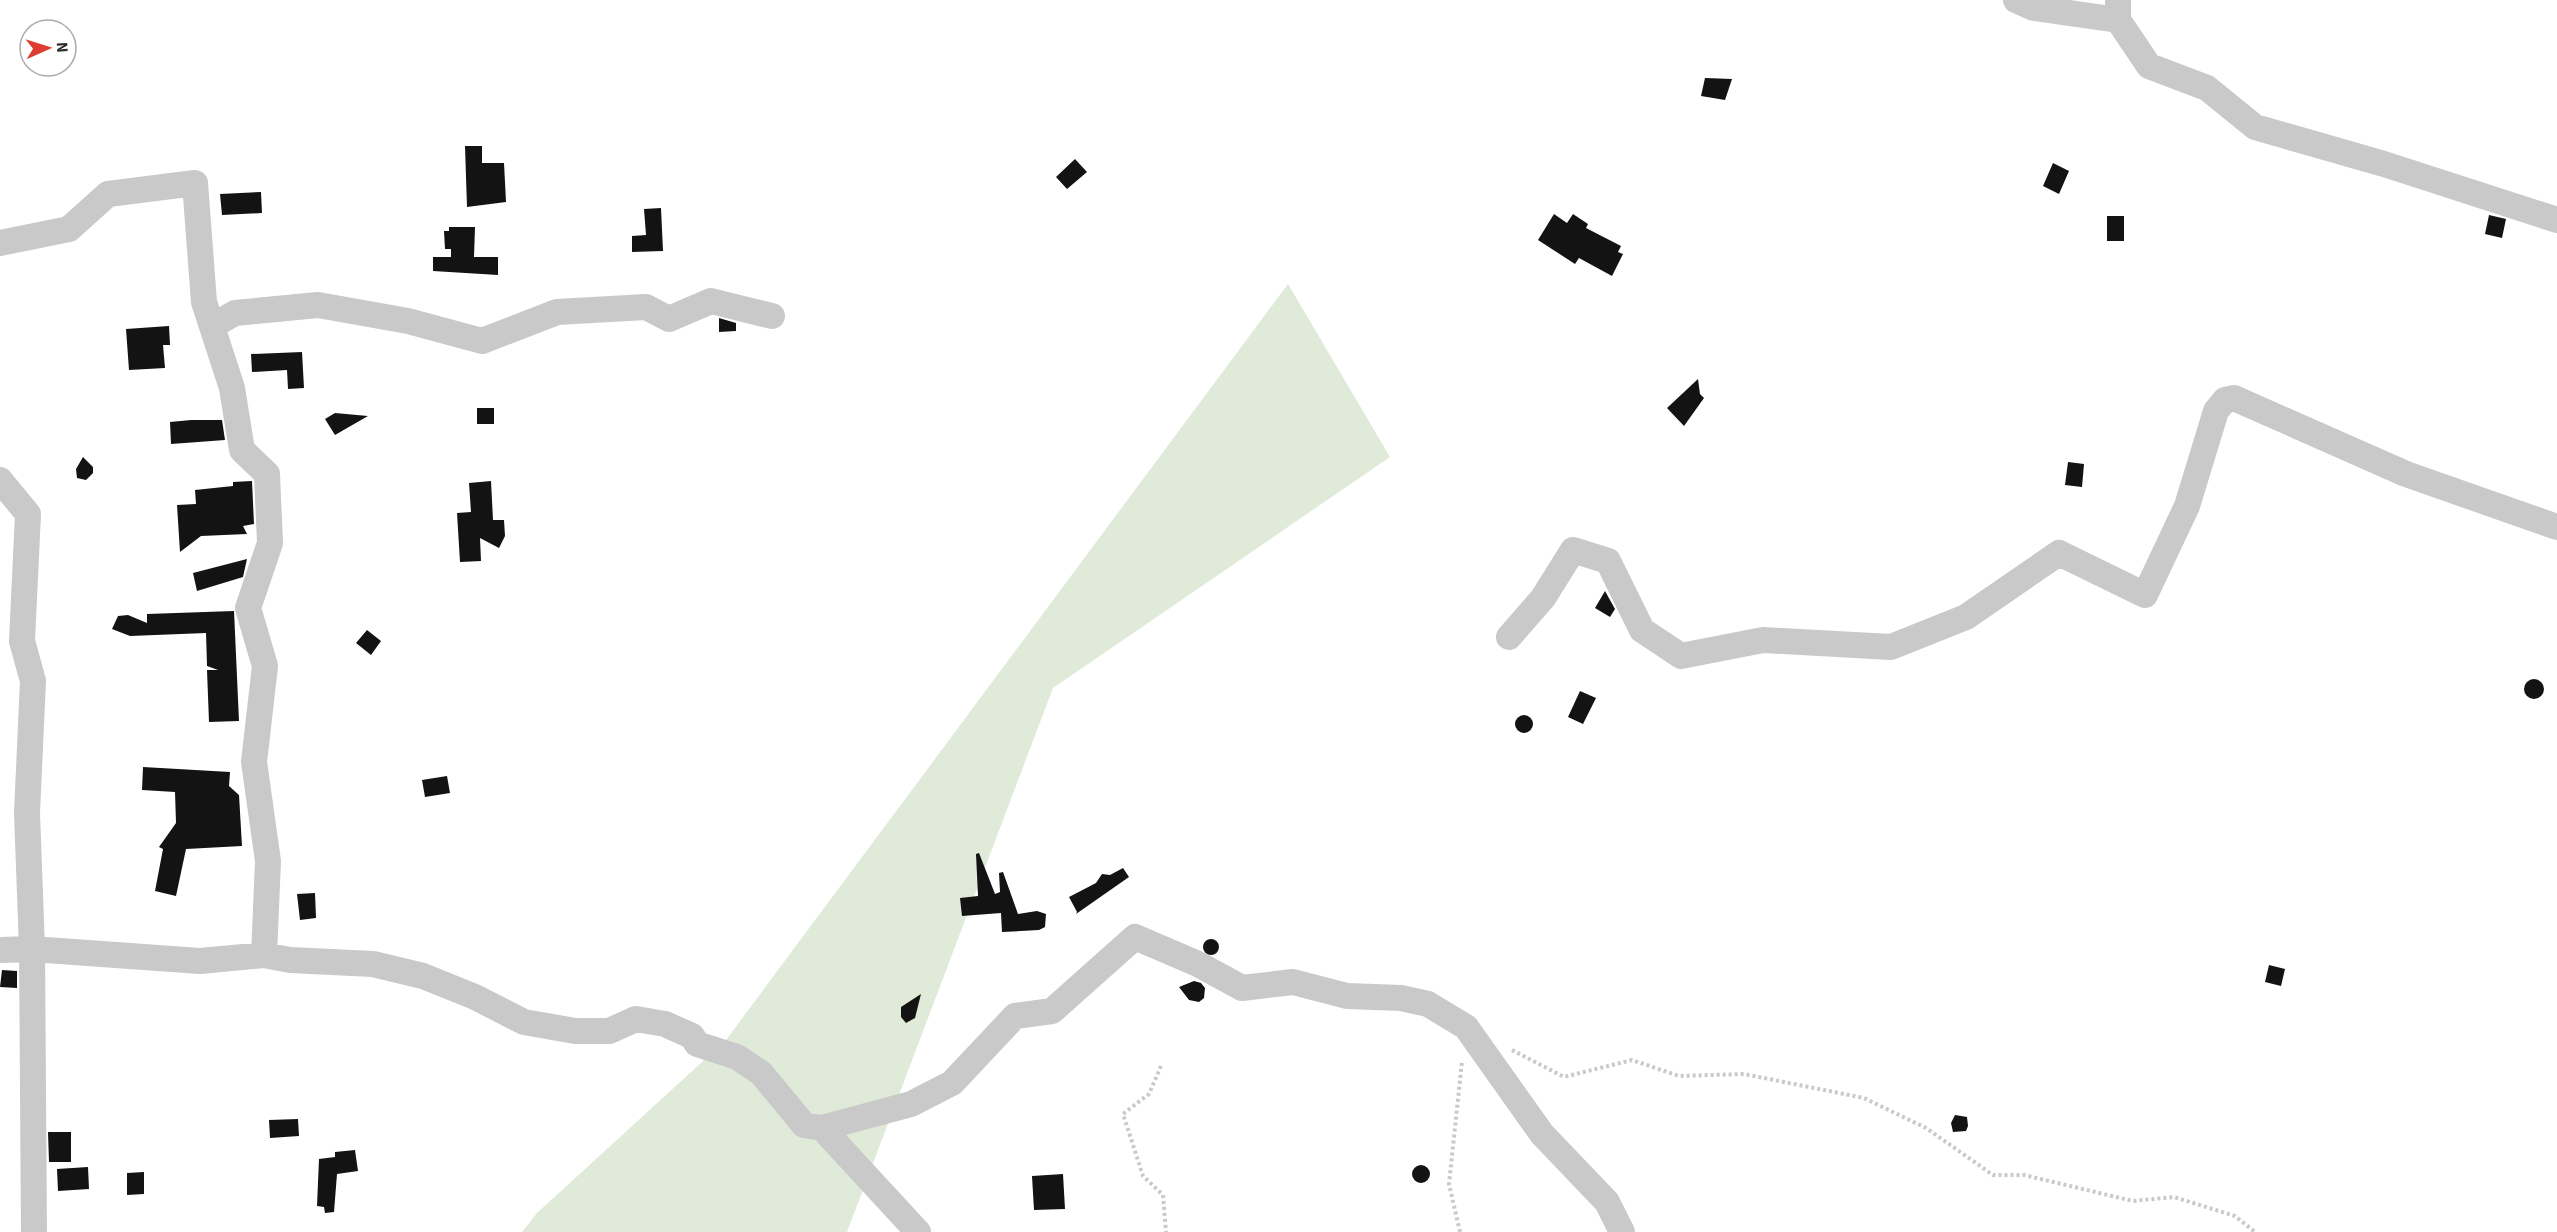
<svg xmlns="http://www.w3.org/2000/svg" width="2557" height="1232" font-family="'Source Sans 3',sans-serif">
	<rect width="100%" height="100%" fill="#fff"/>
	<path fill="#e0ead9" d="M1288,284L1390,457L1053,688L847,1232H522L537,1213L726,1040Z"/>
	<path fill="#131313" d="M1705,78L1732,79L1725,100L1701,96Z
		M465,146H482V163H504L506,202L467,207Z
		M1075,159L1087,172L1067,189L1056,177Z
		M2053,163L2069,171L2059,194L2043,186Z
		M261,192L262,213L222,215L220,194Z
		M661,208L663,251L632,252V236L646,235L644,209Z
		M1554,214L1567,223L1573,214L1588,224L1586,228L1621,246L1618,252L1623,254L1612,276L1579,258L1575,264L1538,240Z
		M2489,215L2506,219L2502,238L2485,234Z
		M2107,216H2124V241H2107Z
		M449,227H475L474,257H498V275L433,271V257H451V249H445L444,231H449Z
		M719,318L736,323V331L719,332Z
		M169,326L170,345H163L165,368L129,370L126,329Z
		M302,352L304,388L288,389L287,370L252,372L251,354Z
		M1698,379L1700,394L1704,398L1684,426L1667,408Z
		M477,408H494V424H477Z
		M335,413L368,416L335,435L325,419Z
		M191,420H222L225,440L171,444L170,422Z
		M83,457L93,467V473L86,480L77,478L76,469Z
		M2068,462L2084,464L2082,487L2065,485Z
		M252,481L254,524L243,526L247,534L201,536L180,552L177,505L196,504L195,490L233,486V482Z
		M491,481L493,520H504L505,536L499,548L480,538L481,561L460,562L457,513L471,512L469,483Z
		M247,559L243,577L197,591L193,573Z
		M1605,591L1615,609L1610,617L1595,608Z
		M234,611L239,721L209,722L207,670H218L207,666L206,633L130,636L112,629L118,616L128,615L147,623V614Z
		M367,630L381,641L371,655L356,643Z
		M2524 689a10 10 0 1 1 20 0a10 10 0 1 1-20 0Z
		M1580,691L1596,698L1583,724L1568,717Z
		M1515 724a9 9 0 1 1 18 0a9 9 0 1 1-18 0Z
		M143,767L230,772L229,786L239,795L242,846L186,849L176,896L155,891L163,849L159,847L176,823L175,792L142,790Z
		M447,776L450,793L425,797L422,780Z
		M979,853L995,894L1000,892L999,873L1003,872L1018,914L1037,911L1046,914L1045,927L1039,930L1002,932L1001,913L962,916L960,898L978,896L976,854Z
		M1123,868L1129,877L1076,914L1077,912L1069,897L1096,883L1102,874L1110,875Z
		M315,893L316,918L300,920L297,894Z
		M1203 947a8 8 0 1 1 16 0a8 8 0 1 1-16 0Z
		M2269,965L2285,969L2281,986L2265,982Z
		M2,970L17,971V988L0,987Z
		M1194,981L1201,983L1205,988L1204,998L1199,1002L1189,1000L1179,987Z
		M921,994L915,1018L906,1023L901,1017V1007Z
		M1955,1115L1967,1117L1968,1126L1966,1131L1953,1132L1951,1123Z
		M298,1119L299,1136L270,1138L269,1120Z
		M48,1132H71V1162H49Z
		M355,1150L358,1171L337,1174L334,1212L325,1213L324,1207L317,1206L319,1159L335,1157V1152Z
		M1412 1174a9 9 0 1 1 18 0a9 9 0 1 1-18 0Z
		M88,1167L89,1189L58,1191L57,1169Z
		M144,1172V1194L127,1195V1173Z
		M1063,1174L1065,1209L1034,1210L1032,1176Z"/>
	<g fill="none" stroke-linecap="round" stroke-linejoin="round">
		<path stroke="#c9c9c9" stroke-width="4" stroke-dasharray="3 3" stroke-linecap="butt" d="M1512,1050L1564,1077L1632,1060L1679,1076L1744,1074L1864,1098L1926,1128L1993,1175H2024L2133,1201L2174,1197L2235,1216L2255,1232
			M1161,1066L1149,1094L1123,1114L1143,1176L1163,1195L1166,1232
			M1460,1232L1449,1184L1462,1061"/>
		<path stroke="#c9c9c9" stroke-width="26" d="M2016,0L2034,8L2118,20V0
			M2118,20L2149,66L2207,88L2255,127L2384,164L2557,220
			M0,243L69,229L108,194L195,183L204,302L232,388L242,450L267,474L270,543L248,608L265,666L254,762L268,861L264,955
			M212,326L235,313L318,305L408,321L482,341L557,312L646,307L669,319L711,301L772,316
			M0,480L28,514L22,641L33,681L27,813L32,949L34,1232
			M1509,637L1543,598L1573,550L1608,561L1642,630L1681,656L1763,640L1891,647L1966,617L2059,553L2145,595L2187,506L2216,411L2225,400L2234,398L2406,474L2557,527
			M0,950L32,949L200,961L264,955L290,960L373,964L423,976L475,997L524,1022L575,1031H609L636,1019L665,1024L692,1036L697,1044L737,1057L761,1073L804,1125L822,1128L911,1104L952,1083L1015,1016L1052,1011L1135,937L1198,964L1242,988L1293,982L1347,996L1401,998L1428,1004L1466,1027L1542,1134L1607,1202L1622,1232
			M822,1128L918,1232"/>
	</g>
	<g transform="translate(48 48) rotate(87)"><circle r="28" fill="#ffffff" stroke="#ababab" stroke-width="1.5"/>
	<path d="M0-4.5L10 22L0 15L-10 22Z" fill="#df3d31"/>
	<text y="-9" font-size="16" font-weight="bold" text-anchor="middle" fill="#2c2c2c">N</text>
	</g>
</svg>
